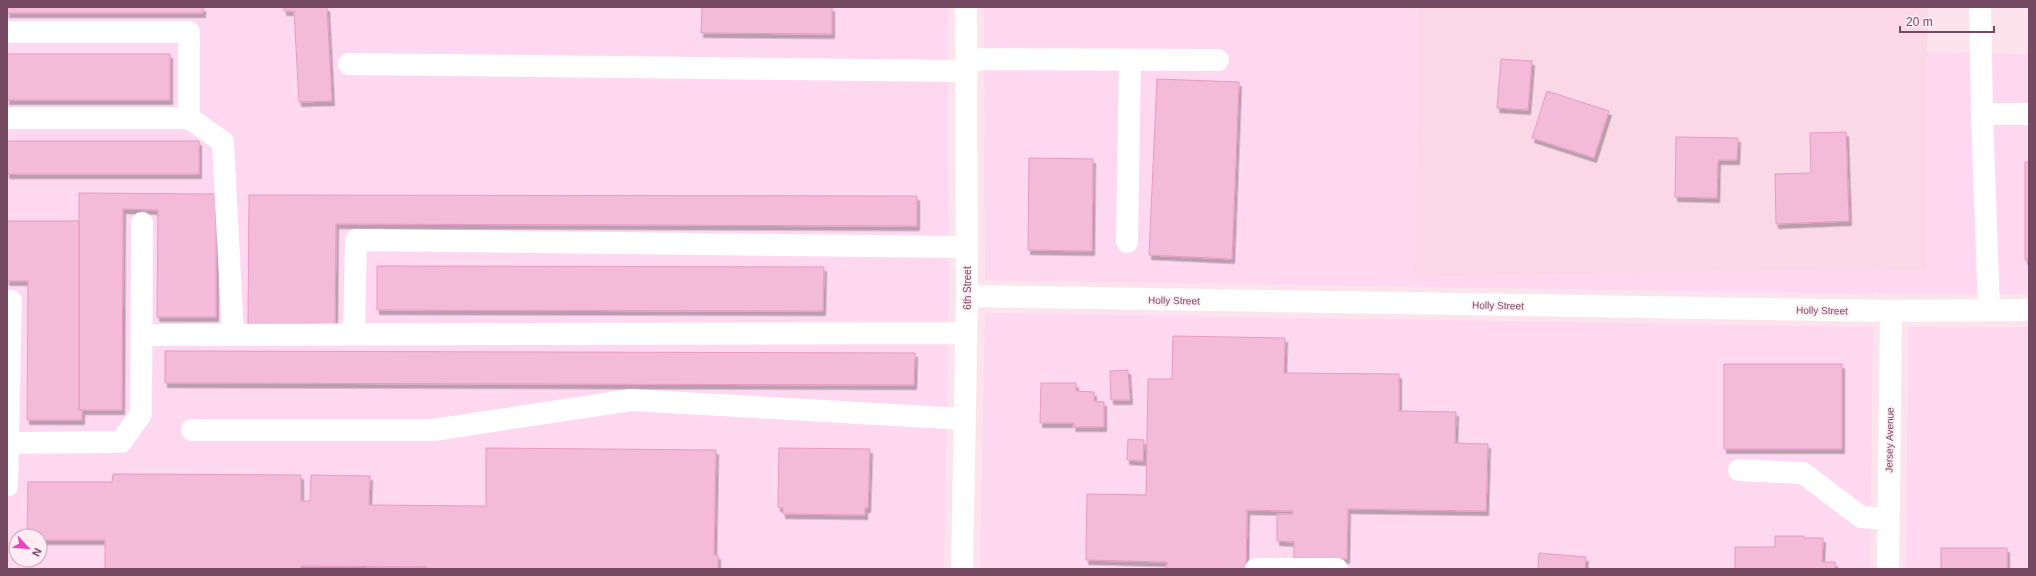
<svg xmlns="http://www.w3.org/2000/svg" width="2036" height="576" viewBox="0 0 2036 576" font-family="Arial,sans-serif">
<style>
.residential{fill:#fad8e5}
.commercial{fill:#fed7f0;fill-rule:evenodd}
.building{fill:#f3bbd9;stroke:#e69ac5;filter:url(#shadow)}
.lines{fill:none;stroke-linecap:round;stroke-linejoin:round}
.minor{stroke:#fff;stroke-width:22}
.labels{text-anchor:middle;stroke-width:3;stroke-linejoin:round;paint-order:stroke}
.street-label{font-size:10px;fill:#764963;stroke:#ffebf2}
</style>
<defs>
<filter id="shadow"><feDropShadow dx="2.5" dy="4.5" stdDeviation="0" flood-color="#0004"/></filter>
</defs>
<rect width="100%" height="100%" fill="#fde4ec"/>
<!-- residential -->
<path class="residential" d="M1418 7H1928L1927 52V271L1864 269 1415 277Z"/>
<!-- commercial -->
<path class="commercial" d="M7 7H948L949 295 944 569H7ZM16 536H40V560H16Z
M984 7H1418L1415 277 1864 269 1927 271V52L2029 54V294H1890L1874 292 1873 294 985 280Z
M985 313 1873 327 1870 569H980Z
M1908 327H2029V569H1906Z"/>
<!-- building -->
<path class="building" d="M7 7H203V13H7Z
M284 7H327L332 101 299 102 294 11H284Z
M702 7H832V34L701 33Z
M7 54H170V100H7Z
M1501 59 1532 61 1528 110 1497 108Z
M1157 79 1239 82 1232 259 1149 255Z
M1547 91 1609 111 1594 158 1532 138Z
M1846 132 1849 221 1776 224 1775 174 1811 173 1810 133Z
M1676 137 1738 138 1737 160H1718L1717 198 1675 197Z
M7 141H199V174H7Z
M1029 158 1093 159 1092 251 1028 250Z
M2025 162H2029V260H2025Z
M79 193 216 194V317H157L158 210 123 209 122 410H79Z
M249 195 917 196V226L336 224 335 324H248Z
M7 221H79V410H82V420H27L28 281H7Z
M377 266 824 267 823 311 377 310Z
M1173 336 1285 338 1284 373 1399 374V411L1456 412 1455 443 1488 444 1486 511 1348 509 1347 559 1294 558V542L1277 541V514H1293V511L1247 510 1246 569H1166L1167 562 1086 560 1087 494 1146 495 1148 379H1172Z
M165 351 915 353 914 385 165 383Z
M1724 364H1842V449H1724Z
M1128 370 1130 400H1111L1110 371Z
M1041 383H1076V391L1094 392V401L1104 402V427H1073L1074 423H1040Z
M1128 439 1144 440 1143 461 1127 460Z
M486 448 716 450 714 555H718V569H427V567L301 566V569H105V540H40V536H27L28 482H112L113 474 301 475V501H310L311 475 370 476 369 505 486 506Z
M779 448 870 449 868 508H865V515L783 514V508L778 507Z
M1775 536H1804V538H1823L1822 562H1835V569H1735V547H1775Z
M1941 548H2007V569H1941Z
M1539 553 1586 557 1585 569H1538Z"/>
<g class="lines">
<!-- minor -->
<path class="minor" d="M1980 7 1982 114
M7 32H189V118
M966 59 1218 60
M349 64 967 71
M7 118H189L223 142 233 335
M1127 242 1130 60
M967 296 1891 311 2029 310
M7 301H11L7 486
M1989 310 1982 114H2029
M354 334 356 240 967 247
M142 335 966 333
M192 430H433L631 400 965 419
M8 443 121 442 141 414 142 223
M1739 470 1803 473 1861 517 1888 519
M962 569 967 296 966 7
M1256 569H1337
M1888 569 1891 311"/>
</g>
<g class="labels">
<!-- street labels -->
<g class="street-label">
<text transform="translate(967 288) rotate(-90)" y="4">6th Street</text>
<text transform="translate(1174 300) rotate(1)" y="4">Holly Street</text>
<text transform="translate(1498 305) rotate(1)" y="4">Holly Street</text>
<text transform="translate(1822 310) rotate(1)" y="4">Holly Street</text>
<text transform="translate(1889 440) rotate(-89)" y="4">Jersey Avenue</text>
</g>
</g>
<!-- border -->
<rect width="2036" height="576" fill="none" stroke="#764963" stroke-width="16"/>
<!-- north arrow -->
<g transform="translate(28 548) rotate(116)"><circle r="19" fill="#ffebf2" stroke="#c8aab9"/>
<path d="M0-3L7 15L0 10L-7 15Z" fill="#ea45bc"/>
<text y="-6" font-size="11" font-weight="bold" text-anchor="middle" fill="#764963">N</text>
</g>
<!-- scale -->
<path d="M1900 26v6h94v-6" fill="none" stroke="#764963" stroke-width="2"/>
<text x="1906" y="26" font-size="12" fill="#764963" stroke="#ffebf2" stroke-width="3" paint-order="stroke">20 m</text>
</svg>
